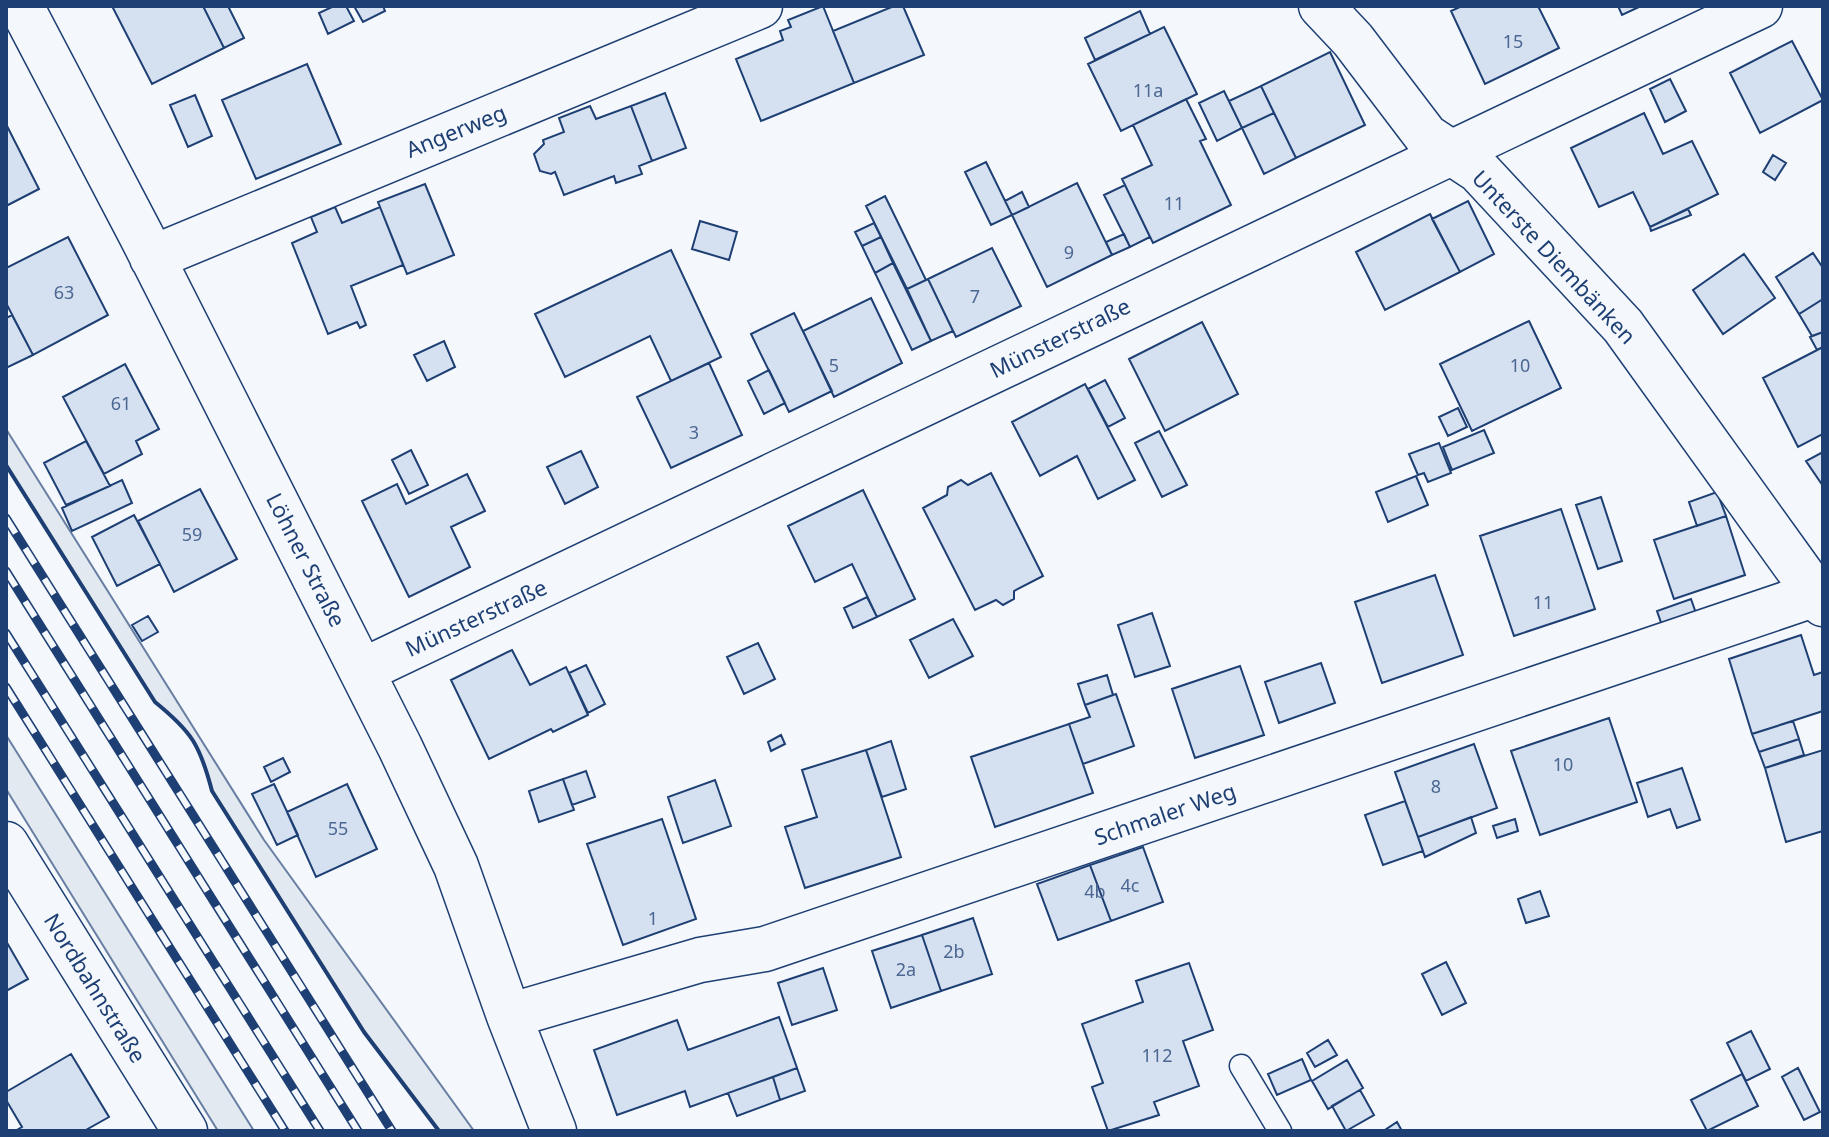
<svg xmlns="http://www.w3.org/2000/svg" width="1829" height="1137" viewBox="0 0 1829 1137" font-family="'Noto Sans',sans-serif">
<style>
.green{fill:#e3e9f0;stroke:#687fa3;stroke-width:2}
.building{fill:#d5e0f0;stroke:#1d3f73;stroke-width:2}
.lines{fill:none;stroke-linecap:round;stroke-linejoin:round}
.lane-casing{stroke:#1d3f73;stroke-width:25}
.street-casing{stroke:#1d3f73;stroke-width:47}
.lane{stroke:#f4f7fb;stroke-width:22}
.street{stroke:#f4f7fb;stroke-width:44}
.rail-casing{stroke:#1d3f73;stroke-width:9}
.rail{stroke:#f4f7fb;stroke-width:6;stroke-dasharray:18;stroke-linecap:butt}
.wall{stroke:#1d3f73;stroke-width:4}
.labels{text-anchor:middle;stroke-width:6;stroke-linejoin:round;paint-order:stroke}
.number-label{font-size:18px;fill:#4b6792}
.street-label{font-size:22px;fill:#1d3f73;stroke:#f4f7fb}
</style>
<rect width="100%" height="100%" fill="#f4f7fb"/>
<!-- green -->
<path class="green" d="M6 429 264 840 474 1131H439L364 1032 212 791C200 745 192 732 155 702L6 465Z
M6 735 254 1131H218L6 789Z"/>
<!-- building -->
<path class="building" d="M112 6H203L224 48 152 84Z
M203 6H228L244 38 224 48Z
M334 6H346L354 21 328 34 319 13Z
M354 6H383L385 11 363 22Z
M823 6 854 83 761 121 736 59 783 40 780 31 791 27 788 20Z
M894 6H903L924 55 854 83 833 31Z
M1462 6H1538L1559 48 1485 84 1451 11Z
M1618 6H1641L1622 15Z
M1140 11 1150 34 1095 60 1085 38Z
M1164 27 1197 94 1121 131 1088 64Z
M1792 41 1823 100 1760 133 1730 73Z
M1330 52 1365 125 1296 158 1261 86Z
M307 64 341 144 256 179 222 100Z
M1670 79 1686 111 1665 122 1650 89Z
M1261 86 1274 113 1242 128 1229 101Z
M1224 91 1242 128 1217 141 1199 103Z
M665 93 686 148 652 161 631 106Z
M195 95 212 136 188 147 170 105Z
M1186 99 1206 139 1200 141 1231 205 1153 243 1122 179 1152 165 1133 125Z
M590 106 596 119 631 106 652 161 639 166 642 174 616 183 614 176 564 195 555 172 551 174 540 171 534 154 544 144 543 140 564 132 559 118Z
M1274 113 1296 158 1264 174 1242 128Z
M1644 113 1663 154 1692 141 1718 194 1650 227 1633 192 1599 207 1571 148Z
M6 124 39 189 6 206Z
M1773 155 1786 163 1775 180 1763 172Z
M986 162 1012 215 991 225 965 172Z
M1077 183 1112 255 1047 287 1012 215Z
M425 184 454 255 407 274 378 202Z
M1125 185 1150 237 1130 247 1104 195Z
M1022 192 1029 207 1012 215 1005 201Z
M885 196 926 280 907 289 866 206Z
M1468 201 1494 254 1460 272 1432 219Z
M335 207 342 223 380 207 403 265 351 286 366 325 360 328 357 322 328 334 292 243 317 232 311 217Z
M1688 209 1691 215 1651 231 1650 227Z
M1430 214 1460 272 1385 310 1356 252Z
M700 221 737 232 729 260 692 249Z
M874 223 881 237 862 246 855 232Z
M1124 234 1130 247 1112 255 1106 242Z
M68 237 108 315 33 355 6 303V268Z
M881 237 893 263 875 273 862 246Z
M992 248 1021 306 956 337 928 279Z
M671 250 721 357 671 381 650 336 565 377 535 314Z
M1813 253 1823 268V299L1799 314 1776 277Z
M1744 254 1775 298 1723 334 1693 290Z
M893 263 931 341 912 350 875 273Z
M928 279 953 331 931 341 907 289Z
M871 298 902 363 834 397 803 331Z
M1823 299V332L1812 336 1799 314Z
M794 313 832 391 789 412 751 334Z
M12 315 33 355 6 368V318Z
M1529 321 1561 388 1472 431 1440 364Z
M1202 322 1238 394 1165 431 1129 359Z
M1823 332V347L1817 350 1810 337Z
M444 341 455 367 427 381 414 355Z
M1823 347V434L1798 447 1763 378Z
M709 363 742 435 671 468 637 397Z
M125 364 159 429 136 441 142 454 104 474 63 397Z
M769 370 785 403 764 414 748 381Z
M1105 380 1125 418 1108 427 1088 389Z
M1085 384 1135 480 1098 499 1077 456 1040 476 1012 422Z
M1458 408 1467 427 1448 436 1439 417Z
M1484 430 1494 453 1452 470 1443 447Z
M1159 431 1187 485 1162 497 1135 443Z
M86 441 110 486 66 505 44 463Z
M1439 443 1451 473 1428 482 1424 473 1418 475 1409 454Z
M411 450 428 485 409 494 392 460Z
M581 451 598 487 565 504 547 467Z
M1823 452V486L1806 461Z
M991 473 1043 576 1014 591V599L1003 605 996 600 975 610 923 508 947 495 948 487 961 480 968 485Z
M467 474 485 511 451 527 470 567 409 597 362 501 397 484 406 504Z
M1416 476 1428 505 1388 522 1376 492Z
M122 480 132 503 72 531 62 508Z
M200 489 237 559 174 592 138 521Z
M863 490 915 599 877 617 852 564 815 582 788 526Z
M1717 492 1726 516 1697 526 1689 502Z
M1601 497 1622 561 1598 569 1576 505Z
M1561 509 1595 609 1514 636 1480 536Z
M134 515 160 564 117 586 92 537Z
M1726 516 1745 575 1674 599 1654 540Z
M1435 575 1463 655 1382 683 1355 602Z
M867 597 877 617 853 628 844 608Z
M1691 599 1698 619 1664 631 1657 611Z
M1152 613 1170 666 1135 677 1118 625Z
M148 616 158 632 142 641 132 625Z
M953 619 973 656 929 678 910 640Z
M1801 635 1814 675 1823 672V711L1752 734 1729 659Z
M758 643 775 679 744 694 727 657Z
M512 650 530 685 566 667 588 715 553 732 551 729 489 759 451 680Z
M1321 663 1335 703 1279 723 1265 682Z
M586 665 605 704 588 713 569 673Z
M1240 666 1264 735 1195 758 1172 689Z
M1107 675 1113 695 1085 705 1078 684Z
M1116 694 1134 746 1083 764 1069 724 1090 717 1085 705Z
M1609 718 1637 802 1540 835 1511 751Z
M1793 721 1799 739 1759 752 1752 734Z
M1069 724 1093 793 995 827 971 757Z
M781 735 785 744 771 751 768 742Z
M1799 739 1804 755 1765 768 1759 752Z
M891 741 906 789 882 797 866 750Z
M1474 744 1497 808 1418 837 1395 772Z
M866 750 901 857 805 888 785 827 817 817 802 770Z
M1823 750V831L1786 842 1765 768Z
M283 758 290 772 271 782 264 767Z
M1682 768 1700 820 1677 828 1670 809 1648 817 1637 783Z
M586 771 595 797 572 805 563 779Z
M563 779 574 810 539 822 529 791Z
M715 780 731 826 683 843 668 797Z
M274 784 298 835 277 845 252 794Z
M347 784 377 849 316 877 287 812Z
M1405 801 1423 851 1383 865 1365 815Z
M1471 817 1476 833 1425 857 1418 837Z
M662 819 696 919 623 945 587 844Z
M1515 819 1518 831 1497 838 1493 826Z
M1143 847 1163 902 1111 921 1090 865Z
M1090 865 1111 921 1058 940 1037 884Z
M1540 891 1549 916 1526 923 1518 899Z
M973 918 992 974 941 991 922 935Z
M922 935 941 991 891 1008 872 951Z
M6 941 28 979 6 991Z
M1446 962 1466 1003 1442 1015 1422 974Z
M1189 963 1213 1030 1183 1041 1199 1086 1154 1102 1159 1115 1108 1131 1092 1087 1103 1083 1082 1024 1143 1002 1136 981Z
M823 968 837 1010 792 1025 778 983Z
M779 1017 797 1068 690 1107 685 1091 617 1115 594 1050 677 1020 688 1050Z
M1751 1031 1770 1069 1746 1081 1727 1043Z
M1328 1040 1337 1055 1315 1067 1307 1053Z
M71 1054 109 1117 84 1131H15L22 1127 6 1100V1092Z
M1302 1059 1311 1080 1277 1095 1268 1074Z
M1347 1060 1363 1088 1328 1109 1312 1081Z
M797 1068 805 1091 780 1100 773 1077Z
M1798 1068 1820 1112 1804 1120 1782 1077Z
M1742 1074 1758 1106 1707 1131 1691 1100Z
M773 1077 780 1100 737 1116 728 1093Z
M1360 1090 1374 1115 1346 1131 1332 1106Z
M1397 1122 1402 1131H1386L1385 1130Z"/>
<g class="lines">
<!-- lane casing -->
<g class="lane-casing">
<path id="lane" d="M1241 1066 1280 1131"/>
</g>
<!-- street casing -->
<g class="street-casing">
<path id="street" d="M21 6 141 235 400 747 456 866 509 1016 554 1131
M1321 6 1353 40 1426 136 1479 171 1623 326 1823 604
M152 258 760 6
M362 671 1760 6
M6 844 185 1131
M509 1016 700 960 765 949 1816 594"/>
</g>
<!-- lane -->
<use href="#lane" class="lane"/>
<!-- street -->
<use href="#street" class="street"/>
<!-- rail casing -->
<g class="rail-casing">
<path id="rail" d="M6 518 392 1131
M6 571 358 1131
M6 633 320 1131
M6 687 285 1131"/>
</g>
<!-- rail -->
<use href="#rail" class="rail"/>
<!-- wall -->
<path class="wall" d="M6 465 155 702C192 732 200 745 212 791L364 1032 439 1131"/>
</g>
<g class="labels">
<!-- number labels -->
<g class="number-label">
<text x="1513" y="48">15</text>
<text x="1148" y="97">11a</text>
<text x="1174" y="210">11</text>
<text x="1069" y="259">9</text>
<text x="64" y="299">63</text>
<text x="975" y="303">7</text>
<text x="834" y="372">5</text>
<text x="1520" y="372">10</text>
<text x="121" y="410">61</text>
<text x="694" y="439">3</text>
<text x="192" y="541">59</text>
<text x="1543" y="609">11</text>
<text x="1563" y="771">10</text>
<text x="1436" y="793">8</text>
<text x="338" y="835">55</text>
<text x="1130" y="892">4c</text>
<text x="1095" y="898">4b</text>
<text x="653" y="925">1</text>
<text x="954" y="958">2b</text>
<text x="906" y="976">2a</text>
<text x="1157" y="1062">112</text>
</g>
<!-- street labels -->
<g class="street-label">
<text transform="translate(456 131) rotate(-22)" y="8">Angerweg</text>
<text transform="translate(1554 257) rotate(47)" y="8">Unterste Diembänken</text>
<text transform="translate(1060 338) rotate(-26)" y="8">Münsterstraße</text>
<text transform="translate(306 560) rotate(63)" y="8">Löhner Straße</text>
<text transform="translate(476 618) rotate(-25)" y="8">Münsterstraße</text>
<text transform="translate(1165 814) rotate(-19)" y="8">Schmaler Weg</text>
<text transform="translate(95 988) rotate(58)" y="8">Nordbahnstraße</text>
</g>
</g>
<!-- border -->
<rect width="1829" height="1137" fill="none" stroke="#1d3f73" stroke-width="16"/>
</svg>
